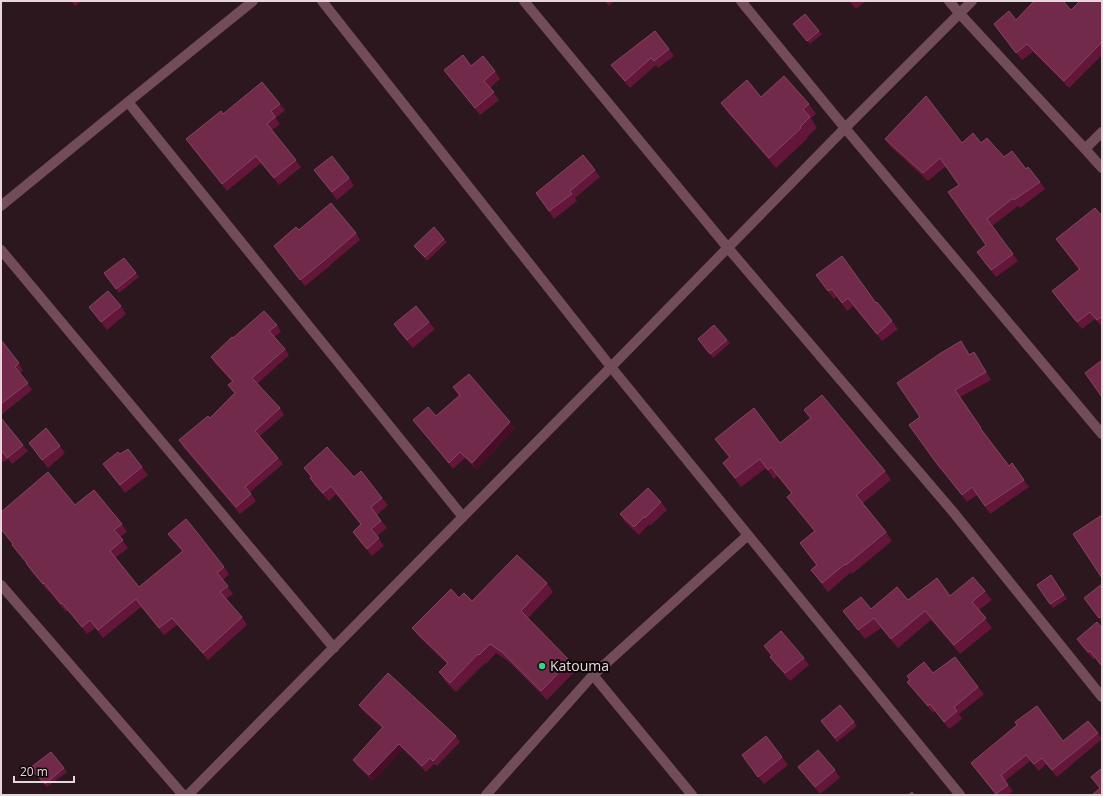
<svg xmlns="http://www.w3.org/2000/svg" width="1103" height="796" viewBox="0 0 1103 796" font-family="'Open Sans',sans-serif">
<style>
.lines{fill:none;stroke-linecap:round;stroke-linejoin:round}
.minor{stroke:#724d59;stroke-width:10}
.wall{fill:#64163a}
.shaded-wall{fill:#480d28}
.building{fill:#722a4b;stroke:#844562}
.poi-dot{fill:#2cd884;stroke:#0f0608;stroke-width:1.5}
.labels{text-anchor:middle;stroke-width:4;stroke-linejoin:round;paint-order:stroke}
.poi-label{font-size:14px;fill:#e7d7db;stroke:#0f0608;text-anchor:start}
</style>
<rect width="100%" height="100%" fill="#2d171e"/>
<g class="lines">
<!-- minor -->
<path class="minor" d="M322 1 611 367 960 795
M524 1 728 248 954 513 1102 697
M741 1 845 128 1102 434
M949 1 960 14 1085 149 1102 168
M128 102 463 517
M1085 149 1102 132
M1 206 128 102 253 1
M1 250 334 648
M1 585 183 795
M593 675 692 795
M188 795 611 367 845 128 972 1
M486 795 593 675 748 535"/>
</g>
<!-- wall -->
<path class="wall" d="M71 1H81L75 6Z
M605 1H614L609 6Z
M849 1H866L856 9Z
M1102 1V55L1069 88 1033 52 1022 60 994 24 1071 10Z
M793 24 819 31 822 34 810 44Z
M669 49 674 56 658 68 656 65 630 88 616 72 611 65Z
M471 66 495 71 500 79 490 88 499 100 480 115 450 78 444 70Z
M761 97 809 104 816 114 811 118 817 128 807 137 808 138 776 168 728 113 721 103Z
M280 104 285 110 276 118 280 124 272 130 301 167 279 185 261 163 227 191 191 146 186 139 223 114Z
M885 139 962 143H981L1004 157 1026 169 1040 182 1045 189 1020 208 1018 206 992 226 1018 261 996 277 977 252 986 245 959 185 946 166 928 181 890 146Z
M314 170 349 178 354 186 337 200Z
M595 170 600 177 575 198 577 201 554 219 536 193Z
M1102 216V327L1095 319 1082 329 1057 298 1052 291 1079 270 1056 239Z
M299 230 356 233 360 240 330 265H331L305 286 274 246Z
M444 239 447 242 427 261 417 250 414 246Z
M124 258 139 277 119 293 104 273Z
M816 275 876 303 892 321 898 329 882 341 853 306 847 311 837 296 834 299Z
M121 306 126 314 107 330 89 307Z
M429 322 435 329 413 348 399 332 394 324Z
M277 325 281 332 274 337 285 349 289 355 257 384 280 408 284 415 260 436 278 458 283 464 250 492 256 501 240 514 183 447 179 440 210 418 234 393 228 385 232 382 215 363 211 357 233 338Z
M698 339 727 340 730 343 713 358Z
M1 340 23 370 20 373 32 390 1 415Z
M967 349 970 355 974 352 979 360 991 380 960 397 986 435 1009 466 1012 463 1029 487 990 514 977 495 967 502 941 468 940 469 909 425 920 417Z
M453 387 515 428 477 470 465 458 453 469 418 426 413 420 436 416 459 396Z
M804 410 885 471 891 480 863 503 886 532 892 541 852 574 851 572 828 592 817 578 811 570 816 565 800 543 814 531 793 505 787 497 791 493 777 476 774 479 766 468 741 487 723 463 729 458 715 439 780 443 810 419Z
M1 418 23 445 28 451 12 464 8 459 4 462 1 459Z
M29 443 60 446 65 453 48 468Z
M103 464 142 467 148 475 125 493Z
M304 468 354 477 382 498 388 505 377 515 387 528 377 536 384 546 372 556 358 539 353 532 361 525 336 494 329 501 315 486 310 478H311Z
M661 502 667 510 650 526 649 524 639 535 625 522 620 514Z
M75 505 122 524 127 532 120 537 128 548 115 558 139 587 182 551 174 541 168 534 224 567 229 574 223 580 233 594 226 599 242 617 247 625 208 660 177 625 164 635 141 607 103 638 95 628 87 634 68 610 66 612 49 591H48L31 571 26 563 12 545 13 544 1 530V512Z
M1051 575 1067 599 1053 608 1037 585Z
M547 583 553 592 528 618 570 661 576 670 547 700 508 661 496 653 486 664 485 663 456 692 445 681 439 672 447 664 419 637 412 628 459 598 472 601Z
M1102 584V622L1084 598Z
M985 591 992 600 979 610 992 628 960 654 931 620 898 648 881 628 865 639 843 611 871 609 908 600 950 596Z
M1102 628V667L1095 658 1093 659 1082 646 1077 639Z
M764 646 804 658 809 665 790 681 775 664 770 657 771 656Z
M933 673 978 687 984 694 959 714 962 719 949 729 935 711 933 713 913 689 907 682Z
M359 705 456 736 460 742 437 766 434 764 426 772 403 749 373 781 357 766 353 760 382 728 362 710Z
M821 721 854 722 857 726 837 742Z
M1098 733 1102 739 1057 777 1046 764 1039 771 1030 761 1005 781 1013 791 1008 795H996L971 763Z
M742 755 782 757 788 765 764 784Z
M798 767 835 770 840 778 820 794 804 774Z
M30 768H64L67 772 47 787 33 772Z
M1102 768V795L1100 788 1091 777Z"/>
<!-- shaded-wall -->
<path class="shaded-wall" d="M510 422 515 428 477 470 472 463Z
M399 744 403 749 373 781 369 775Z"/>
<!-- building -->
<path class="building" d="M1034 1H1063L1071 10 1080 1H1102V42L1064 81 1027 44 1016 53 994 24 1009 11 1016 20Z
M805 14 819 31 807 41 793 24Z
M655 31 669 49 654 61 651 58 625 81 611 65Z
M463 55 471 66 483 56 495 71 484 81 494 92 475 108 444 70Z
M784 76 809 104 803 109 810 117 800 127 801 128 769 158 721 103 747 80 761 97Z
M262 82 280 104 271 111 275 117 267 124 296 160 274 178 256 156 222 184 186 139 221 111 223 114Z
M926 96 962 143 973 133 981 143 987 138 1004 157 1012 151 1026 169 1028 167 1040 182 1014 200 1013 198 987 219 1013 254 991 270 977 252 986 245 948 192 959 185 940 158 923 173 885 139Z
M583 155 595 170 570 191 572 194 549 211 536 193Z
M332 156 349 178 332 192 314 170Z
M331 203 356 233 326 259 300 280 274 246 296 227 299 230Z
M1095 208 1102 216V316L1097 320 1090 312 1077 322 1052 291 1080 269 1056 239Z
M434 227 444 239 425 257 414 246Z
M842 256 876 303 877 302 892 321 877 334 848 298 842 303 832 289 828 291 816 275Z
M124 258 136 273 116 289 104 273Z
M108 291 121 306 101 322 89 307Z
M416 306 429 322 407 340 394 324Z
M264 311 277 325 269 331 285 349 252 378 280 408 255 431 278 458 245 487 251 494 236 507 179 440 208 416 210 418 235 393 228 385 233 381 211 357 232 337 233 338Z
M714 325 727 340 710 354 698 339Z
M1 340 19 363 15 367 28 383 1 404Z
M961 341 969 355 974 352 986 372 955 390 981 428H980L1009 466 1012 463 1024 480 985 506 972 487 962 495 935 461 909 425 920 417 897 383 941 353Z
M1102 360V397L1085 373Z
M469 374 510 422 472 463 460 452 449 463 413 420 428 407 436 416 460 395 453 387Z
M822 395 885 471 856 495 886 532 846 565 845 564 822 583 811 570 817 565 800 543 815 531 787 497 792 493 771 467 768 470 760 459 735 478 723 463 730 457 715 439 754 408 780 443 811 418 804 410Z
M1 418 23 445 7 458 3 452 1 454Z
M46 428 60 446 42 460 29 443Z
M327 447 354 477 361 471 382 498 371 507 381 521 371 529 379 538 367 549 353 532 361 524 331 486 323 493 310 478 312 477 304 468Z
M128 449 142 467 120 485 103 464 118 452 120 454Z
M48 472 75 505 94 490 122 524 114 530 123 540 110 551 139 587 183 551 168 534 186 519 199 535 224 567 217 573 228 586 220 592 242 617 203 653 172 618 159 628 136 599 98 630 90 620 82 627 62 603 61 604 44 583 43 584 26 563H27L12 545 13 544 1 529V512Z
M648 488 661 502 645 518 644 517 634 527 620 514Z
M1102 515V578L1073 534Z
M517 555 547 583 521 611 570 661 541 691 502 652 490 644 479 655 478 654 450 683 439 672 448 663 412 628 451 589 459 598 464 593 472 601Z
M1051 575 1064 595 1050 604 1037 585Z
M973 577 985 591 972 602 986 618 954 645 925 611 891 639 874 618 858 630 843 611 861 597 871 609 897 587 908 600 937 578 950 596Z
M1102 584V615L1099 618 1084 598Z
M1097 622 1102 628V666L1090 651 1088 652 1077 639Z
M781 631 804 658 785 673 770 657 772 655 764 646Z
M955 657 978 687 954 707 957 711 944 722 930 704 928 706 907 682 910 680 907 676 924 662 933 673Z
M388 673 456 736 433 761 430 758 422 766 399 744 369 775 353 760 383 727 359 705Z
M840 705 854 722 835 738 821 721Z
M1037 706 1063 741 1088 721 1098 733 1052 770 1042 758 1034 764 1026 755 1001 775 1008 785 996 794 971 763 1017 725 1015 722Z
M766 736 782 757 758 777 742 755Z
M818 750 835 770 815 787 798 767Z
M51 752 64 768 45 784 30 768Z
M1102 768V795H1092L1100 788 1091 777Z
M912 792 914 795H908Z"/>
<!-- markers -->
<circle class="poi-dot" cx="542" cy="666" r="4"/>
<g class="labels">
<!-- poi labels -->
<g class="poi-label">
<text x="550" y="671">Katouma</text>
</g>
</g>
<!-- border -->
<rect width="1103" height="796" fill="none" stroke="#e7d7db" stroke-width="4"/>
<!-- scale -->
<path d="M14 776v6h60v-6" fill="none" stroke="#e7d7db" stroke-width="2"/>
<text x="20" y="776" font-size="12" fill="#e7d7db" stroke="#0f0608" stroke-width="3" paint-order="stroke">20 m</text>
</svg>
